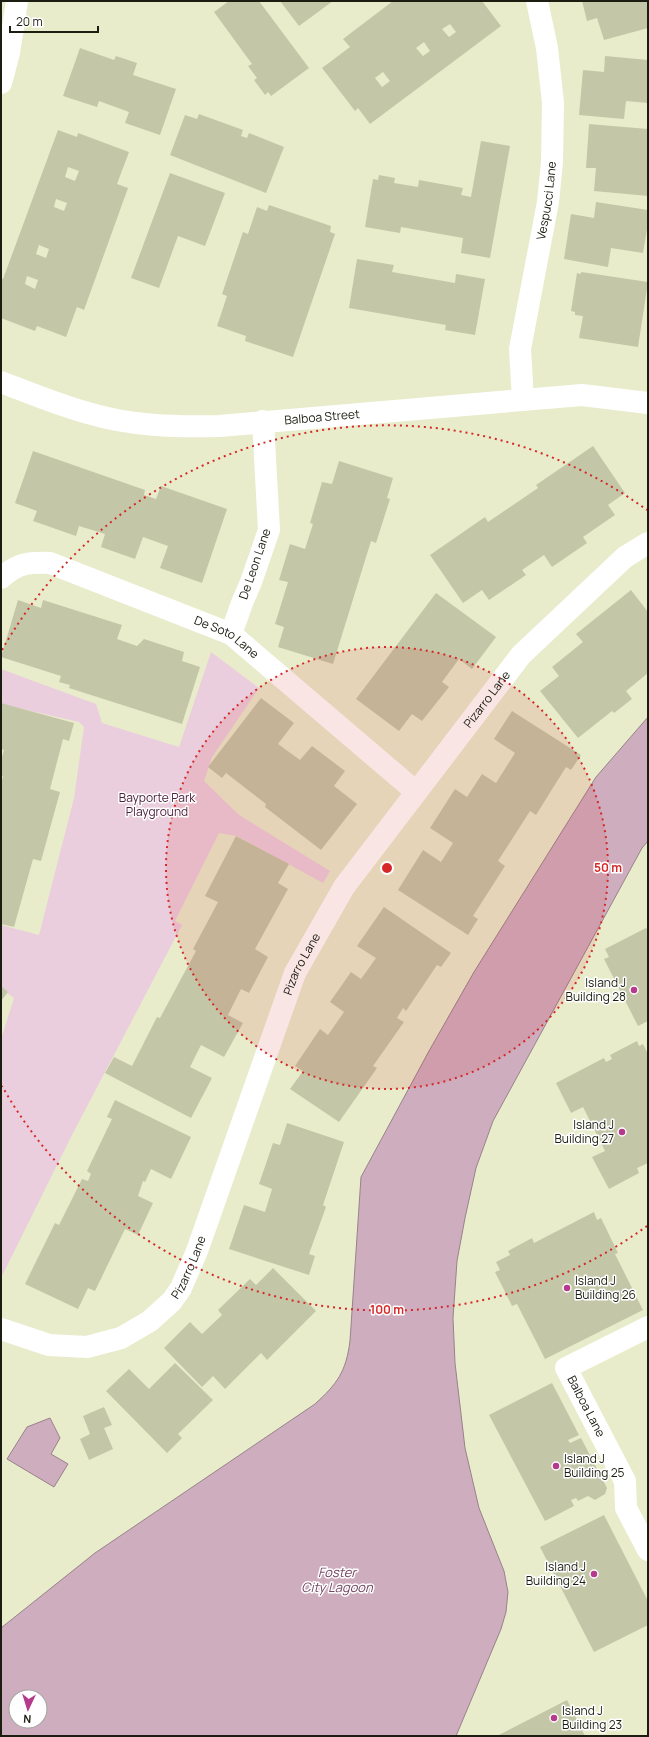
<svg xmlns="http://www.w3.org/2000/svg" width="649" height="1737" viewBox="0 0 649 1737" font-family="Manrope,sans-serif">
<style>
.green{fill:#ebcedd}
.water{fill:#ceadbf;stroke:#98828b;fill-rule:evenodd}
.building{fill:#c3c7a7;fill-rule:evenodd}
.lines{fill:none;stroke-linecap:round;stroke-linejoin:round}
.street{stroke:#fff;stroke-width:22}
.ring{fill:none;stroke:#d62828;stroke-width:2;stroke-dasharray:2 4}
.poi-dot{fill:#b53a8b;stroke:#fff;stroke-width:1.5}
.labels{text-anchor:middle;stroke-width:3;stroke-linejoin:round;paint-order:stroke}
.street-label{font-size:12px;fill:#1b1d11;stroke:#fff}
.park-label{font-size:12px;fill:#4c213c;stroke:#fff}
.poi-label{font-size:12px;fill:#1b1d11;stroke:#fff;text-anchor:end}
.water-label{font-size:13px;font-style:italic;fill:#754662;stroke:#fff}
.centre{fill:#d62828;stroke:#fff;stroke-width:2}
.ring-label{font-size:12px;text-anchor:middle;font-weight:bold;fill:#d62828;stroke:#fff;stroke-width:3;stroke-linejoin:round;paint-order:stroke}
</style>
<rect width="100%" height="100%" fill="#e8eccb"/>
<!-- green -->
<path class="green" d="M211 652 259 688 212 757 204 781 239 815 330 871 323 883 237 836 219 833 175 921 182 925 71 1137 1 1278V1039L14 998 1 988V925L39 935 74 798 84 727 79 722 1 704V669L96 704 102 723 179 747Z"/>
<!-- water -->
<path class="water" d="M648 717V841L642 848 493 1121 476 1168 465 1218 457 1261 453 1318 455 1363 465 1448 479 1508 504 1571 508 1592 506 1612 501 1629 456 1736H1V1628L95 1553 315 1404C337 1384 346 1372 350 1341L361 1177 429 1051 474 972 596 777ZM16 1697H40V1721H16Z
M50 1418 60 1438 51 1454 68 1464 54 1487 7 1459 27 1427Z"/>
<!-- building -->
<path class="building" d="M229 1H259L309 68 271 96 268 92 265 95 254 80 257 78 248 66 252 64 214 12Z
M280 1H333L299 26Z
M393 1H482L501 26 370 124 358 108 355 111 322 68 350 47 343 39ZM450 24 456 32 449 37 442 29ZM424 42 430 51 423 56 416 48ZM383 72 390 81 382 87 375 78Z
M582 1H648V28L604 40 597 18 587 21Z
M80 48 114 60 116 56 137 63 133 75 176 89 160 135 125 123 129 112 99 101 97 107 63 96Z
M605 56 648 60V103L626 101 624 119 579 115 583 70 604 72Z
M199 114 243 130 241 136 247 138 249 133 284 147 266 193 170 155 185 115 197 119Z
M589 124 648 129V196L594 191 596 168H586Z
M58 130 77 137 78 133 129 152 117 184 128 188 84 310 77 307 66 337 37 326 35 331 1 318V278L3 279ZM68 167 79 171 75 181 65 177ZM56 199 67 203 64 211 54 207ZM39 245 49 249 46 258 36 254ZM27 276 38 280 35 289 25 284Z
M481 141 510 146 490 258 461 253 463 238 401 227 400 233 365 227 373 179 378 180 379 175 395 178 394 183 418 187 419 180 463 188 461 195 471 197Z
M170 173 225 193 205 246 178 236 159 288 131 278Z
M596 202 648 210V223L643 253 611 248 608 267 564 259 571 214 594 218Z
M269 205 331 226 330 232 335 234 293 357 245 341 246 336 217 326 227 296 222 294 243 232 248 234 257 207 267 211Z
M357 259 394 265 392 272 455 283 456 274 485 279 475 335 445 330 446 325 349 308Z
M581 272 648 282 638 347 579 338 583 316 575 315V312L571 311 577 273 581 274Z
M593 446 625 493 608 505 615 515 583 537 587 543 552 567 544 555 522 570 526 575 489 600 482 590 463 603 430 555 485 517 488 522 538 488 536 485Z
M33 451 145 490 144 495 156 499 161 486 227 509 202 583 160 568 168 546 143 537 135 559 101 547 105 534 79 526 76 536 33 521 37 511 15 503Z
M339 461 393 478 387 498 390 499 376 543 371 541 333 664 278 647 284 627 275 624 288 582 279 580 290 544 305 549 313 524 310 523 322 482 332 484Z
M631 590 648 612V673L626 691 632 699 614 713 612 711 578 738 540 691 559 676 552 667 583 642 576 634Z
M436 593 496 637 472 669 459 659 442 682 449 687 422 721 412 714 399 731 356 699Z
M18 600 41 608 43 600 122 625 117 639 137 646 144 639 184 652 182 661 200 667 182 724 69 688 70 685 59 682 61 676 1 657Z
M261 698 294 723 278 744 300 760 312 746 345 771 334 786 357 804 321 850 265 807 266 804 226 773 222 778 208 767Z
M1 703 74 723 69 741 63 739 50 789 60 792 41 861 33 859 14 927 1 924V784L3 776H1V761L4 750 1 749Z
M512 711 581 755 571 770 566 767 536 815 530 811 498 861 505 866 473 916 478 919 468 935 398 890 423 850 441 862 453 843 430 828 455 789 467 797 482 774 496 783 515 753 494 739Z
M236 836 289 864 278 883 288 889 255 949 268 957 249 993 241 989 228 1015 243 1023 224 1057 201 1045 190 1067 212 1078 191 1118 105 1073 114 1057 132 1066 157 1017 160 1018 196 951 193 949 218 902 205 896Z
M384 907 451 953 441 967 437 965 406 1011 403 1008 397 1018 404 1022 373 1066 377 1068 339 1122 290 1089 303 1071 295 1066 320 1029 328 1035 344 1012 330 1002 351 972 361 979 376 958 357 946Z
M646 928 648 931V1021L638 1026 604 959 609 957 605 949Z
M1 986 8 992 1 1001Z
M637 1041 639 1046 643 1044 648 1054V1163L637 1168 639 1173 609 1189 592 1157 605 1151 583 1107 571 1113 556 1083 604 1058 606 1062 612 1059 610 1055Z
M115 1100 191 1137 171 1179 151 1169 145 1182 143 1181 138 1196 153 1203 138 1235 125 1229 95 1291 88 1288 78 1309 25 1284 55 1223 59 1225 82 1179 88 1181 91 1174 87 1171 112 1119 107 1117Z
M287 1123 344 1142 323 1205 326 1207 309 1254 315 1256 309 1275 229 1249 244 1205 265 1212 272 1189 259 1184 273 1143 280 1145Z
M594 1212 597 1220 601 1218 618 1253 615 1254 643 1310 545 1359 517 1304 512 1306 495 1272 500 1270 496 1262 510 1255 508 1251 532 1238 534 1243Z
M273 1268 316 1311 267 1360 261 1353 225 1389 213 1376 202 1387 164 1348 190 1322 202 1334 222 1315 218 1310 250 1279 256 1285Z
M175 1363 213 1400 178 1434 182 1438 167 1453 106 1391 129 1369 149 1389Z
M552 1383 579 1435 568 1440 570 1443 581 1438 607 1488 605 1494 595 1500 588 1496 578 1501 576 1498 571 1500 574 1506 545 1521 489 1415Z
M104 1407 112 1425 104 1428 113 1449 89 1460 80 1439 90 1434 83 1416Z
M604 1515 648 1601V1625L594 1652 540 1547Z
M567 1700 585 1736H497Z"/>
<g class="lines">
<!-- street -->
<g class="street">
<path d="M1 83 9 53 17 1"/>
<path id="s1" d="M1 382C30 393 58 405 88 413 131 426 174 427 219 426L582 395 648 403"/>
<path id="s2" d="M523 400 520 349 548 202 552 162 553 103 547 48 537 1"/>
<path id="s3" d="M1 578C18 563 28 562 50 563L231 634 415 791"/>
<path d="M231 634 242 603 251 582 269 530 263 421"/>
<path id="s4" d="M648 1327 566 1368 625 1481 626 1508 648 1550"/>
<path id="s5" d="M1 1329 49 1345 87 1347 121 1338 150 1321 172 1301 181 1288 197 1251 295 973 344 887 521 655 625 557 648 543"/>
</g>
</g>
<!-- distance rings -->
<circle cx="387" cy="868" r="221" fill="#d62828" fill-opacity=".12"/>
<g class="ring">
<circle cx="387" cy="868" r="221"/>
<path d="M647 1226A442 442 0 0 1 2 1086M2 650A442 442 0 0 1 647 510"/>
</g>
<!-- markers -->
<g class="poi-dot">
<circle cx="634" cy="990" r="4"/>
<circle cx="622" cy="1132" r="4"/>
<circle cx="567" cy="1288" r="4"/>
<circle cx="556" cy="1466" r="4"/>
<circle cx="594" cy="1574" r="4"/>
<circle cx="554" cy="1718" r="4"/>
</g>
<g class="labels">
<!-- street labels -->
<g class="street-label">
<text dy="4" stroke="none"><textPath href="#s2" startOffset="202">Vespucci Lane</textPath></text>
<text dy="4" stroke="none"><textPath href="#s1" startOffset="328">Balboa Street</textPath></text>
<text transform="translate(255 564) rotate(-71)" y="4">De Leon Lane</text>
<text dy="4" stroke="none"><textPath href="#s3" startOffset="245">De Soto Lane</textPath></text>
<text dy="4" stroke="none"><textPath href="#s5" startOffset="873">Pizarro Lane</textPath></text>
<text dy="4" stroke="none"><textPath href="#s5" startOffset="549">Pizarro Lane</textPath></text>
<text dy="4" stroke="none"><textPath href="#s5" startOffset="225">Pizarro Lane</textPath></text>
<text dy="4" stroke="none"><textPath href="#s4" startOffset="135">Balboa Lane</textPath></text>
</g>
<!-- park labels -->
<g class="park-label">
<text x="157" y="802">Bayporte Park<tspan x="157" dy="14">Playground</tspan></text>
</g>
<!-- poi labels -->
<g class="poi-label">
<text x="626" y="987">Island J<tspan x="626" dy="14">Building 28</tspan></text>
<text x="614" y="1129">Island J<tspan x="614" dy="14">Building 27</tspan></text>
<text x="575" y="1285" text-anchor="start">Island J<tspan x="575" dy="14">Building 26</tspan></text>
<text x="564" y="1463" text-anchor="start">Island J<tspan x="564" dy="14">Building 25</tspan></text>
<text x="586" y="1571">Island J<tspan x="586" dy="14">Building 24</tspan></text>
<text x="562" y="1715" text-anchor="start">Island J<tspan x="562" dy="14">Building 23</tspan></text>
</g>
<!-- water labels -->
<g class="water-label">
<text x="337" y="1577">Foster<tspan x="337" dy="15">City Lagoon</tspan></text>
</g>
</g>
<circle cx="387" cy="868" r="6" class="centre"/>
<g class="ring-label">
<text x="608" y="872">50 m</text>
<text x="387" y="1314">100 m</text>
</g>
<!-- border -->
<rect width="649" height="1737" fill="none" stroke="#1b1d11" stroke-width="4"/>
<!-- north arrow -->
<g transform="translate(28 1709) rotate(184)"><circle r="19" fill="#ffffff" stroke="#a4a5a0"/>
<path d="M0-3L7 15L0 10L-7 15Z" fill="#b53a8b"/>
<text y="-6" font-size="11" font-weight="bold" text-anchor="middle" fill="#1b1d11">N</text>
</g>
<!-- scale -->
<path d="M10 26v6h88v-6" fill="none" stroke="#1b1d11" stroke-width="2"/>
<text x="16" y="26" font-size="12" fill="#1b1d11" stroke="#ffffff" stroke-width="3" paint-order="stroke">20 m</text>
</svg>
